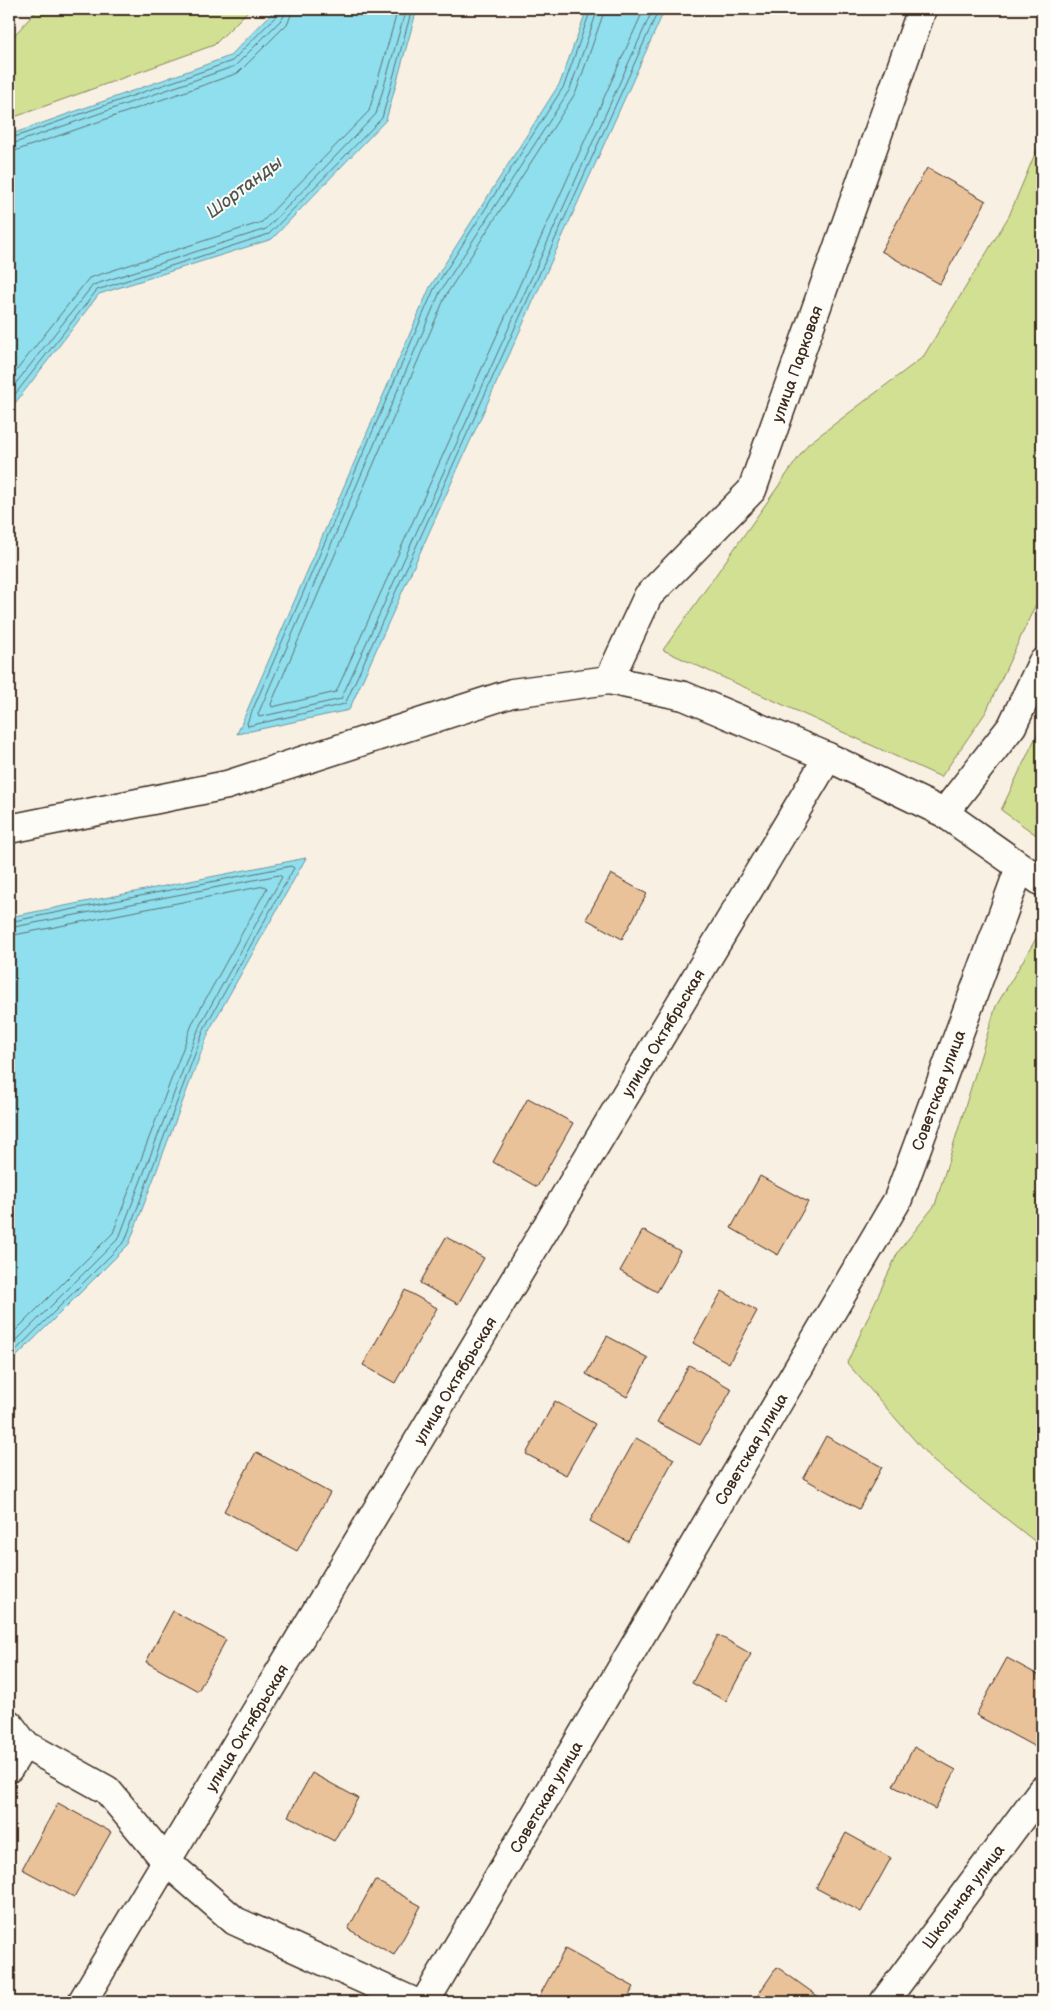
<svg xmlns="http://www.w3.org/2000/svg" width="1051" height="2011" viewBox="0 0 1051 2011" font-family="'Balsamiq Sans',sans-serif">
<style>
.green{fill:#d2e094;stroke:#868559}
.water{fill:#90dfee;stroke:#6e979b}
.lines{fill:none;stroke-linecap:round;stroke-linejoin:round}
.shore{stroke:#5d7271;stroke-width:1}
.building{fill:#eac29a;stroke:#3b2a1e}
.street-casing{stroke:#3b2a1e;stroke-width:31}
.secondary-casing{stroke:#3b2a1e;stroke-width:31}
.street{stroke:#fdfcf7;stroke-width:28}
.secondary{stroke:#fdfcf7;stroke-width:28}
.labels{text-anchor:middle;stroke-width:4;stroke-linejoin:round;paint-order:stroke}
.street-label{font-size:16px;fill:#3b2a1e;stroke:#fdfcf7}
.water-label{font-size:18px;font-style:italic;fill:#505752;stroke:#fdfcf7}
</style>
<rect width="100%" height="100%" fill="#f9f0e4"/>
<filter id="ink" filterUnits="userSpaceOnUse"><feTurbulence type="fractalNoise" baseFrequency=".02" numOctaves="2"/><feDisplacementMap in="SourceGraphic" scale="10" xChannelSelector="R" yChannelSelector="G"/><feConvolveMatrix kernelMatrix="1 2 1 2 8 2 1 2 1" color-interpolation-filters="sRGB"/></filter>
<g filter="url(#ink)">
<!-- green -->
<path class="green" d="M38 9H250L214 45 9 119V41Z
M1042 137V591L986 712 941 777 663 650 808 444 923 357 1009 216Z
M1042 724V839L1001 810Z
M1037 937 1042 941V1547L932 1460 847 1363 898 1252 935 1205 996 1006Z"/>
<!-- water -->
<path class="water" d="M276 9H417L386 120 272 239 99 294 9 411V135L230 56Z
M587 9H665L349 710 237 734 430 287 560 83Z
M306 858 210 1029 129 1244 9 1364V917Z"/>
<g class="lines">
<!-- shore -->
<path class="shore" d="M591 9 564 86 434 289 247 723 248 726 345 704 659 9
M598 9 570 89 440 292 258 714 259 717 341 699 653 9
M605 9 576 92 446 295 271 704 272 707 336 692 644 9
M9 139 232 61 278 14 279 9
M9 145 235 66 283 18 286 9
M9 153 238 73 288 23 293 9
M9 380 89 278 262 222 369 111 398 9
M9 392 93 285 266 229 376 114 406 9
M9 402 97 290 269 234 382 118 412 9
M9 922 291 866 294 868 205 1027 125 1241 9 1357
M9 928 279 875 282 877 200 1025 119 1238 9 1348
M9 936 264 886 267 888 193 1022 113 1233 9 1337"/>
</g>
<!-- building -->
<path class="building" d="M927 168 986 201 940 284 881 251Z
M611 874 647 894 622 939 586 919Z
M528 1098 573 1123 537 1187 493 1162Z
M760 1176 808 1202 778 1255 731 1228Z
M643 1230 680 1251 657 1292 620 1271Z
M446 1237 484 1258 458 1304 420 1283Z
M405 1290 437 1308 395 1383 363 1365Z
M722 1291 757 1311 729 1363 693 1343Z
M607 1336 648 1358 627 1397 586 1374Z
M689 1365 732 1389 700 1445 657 1422Z
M555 1401 595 1424 566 1475 526 1454Z
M826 1436 882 1467 859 1509 803 1478Z
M636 1438 674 1459 628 1542 590 1521Z
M256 1452 330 1493 297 1551 224 1511Z
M173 1611 226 1640 198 1691 146 1662Z
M718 1635 751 1654 726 1701 692 1683Z
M1007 1658 1042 1677V1742L1039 1749 976 1715Z
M914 1747 956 1770 935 1809 893 1786Z
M312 1773 358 1798 334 1841 288 1816Z
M58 1803 111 1832 74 1897 22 1869Z
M846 1833 891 1858 861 1912 816 1888Z
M375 1880 421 1906 394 1955 348 1929Z
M565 1949 634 1987 625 2002H536Z
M777 1967 823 2000 822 2002H753Z"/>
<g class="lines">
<!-- street casing -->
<g class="street-casing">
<g id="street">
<path id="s1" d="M609 680 648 596 752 490 922 9"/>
<path d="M9 1724 24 1744 107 1790 166 1861 235 1921 414 2002"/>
<path d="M9 1768 24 1744"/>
<path id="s2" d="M82 2002 828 757"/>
<path id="s3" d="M425 2002 898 1199 1020 867"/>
<path id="s4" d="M884 2002 1042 1790"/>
</g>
</g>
<!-- secondary casing -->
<g class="secondary-casing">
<path id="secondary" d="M944 813 1012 726 1042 663
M9 829 227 785 512 693 609 680 684 696 828 757 944 813 1042 882"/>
</g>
<!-- street -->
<use href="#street" class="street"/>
<!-- secondary -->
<use href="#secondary" class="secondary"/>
</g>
</g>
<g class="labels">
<!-- street labels -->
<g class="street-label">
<text dy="6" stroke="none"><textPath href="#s1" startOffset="375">улица Парковая</textPath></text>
<text dy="6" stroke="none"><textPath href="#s2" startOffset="1130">улица Октябрьская</textPath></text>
<text dy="6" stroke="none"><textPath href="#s3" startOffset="1048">Советская улица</textPath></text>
<text dy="6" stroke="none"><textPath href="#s2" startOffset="725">улица Октябрьская</textPath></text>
<text dy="6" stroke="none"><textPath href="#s3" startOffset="642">Советская улица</textPath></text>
<text dy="6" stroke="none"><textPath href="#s2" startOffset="320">улица Октябрьская</textPath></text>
<text dy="6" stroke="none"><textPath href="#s3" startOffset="238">Советская улица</textPath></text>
<text dy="6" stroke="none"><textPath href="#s4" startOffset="132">Школьная улица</textPath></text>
</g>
<!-- water labels -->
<g class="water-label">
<text transform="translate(244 187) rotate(-37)" y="6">Шортанды</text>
</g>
</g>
<!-- margin -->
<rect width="1051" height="2011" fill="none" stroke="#fdfcf7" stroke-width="30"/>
<rect x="15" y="15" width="1021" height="1981" fill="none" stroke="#3b2a1e" stroke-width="2" filter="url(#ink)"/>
</svg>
